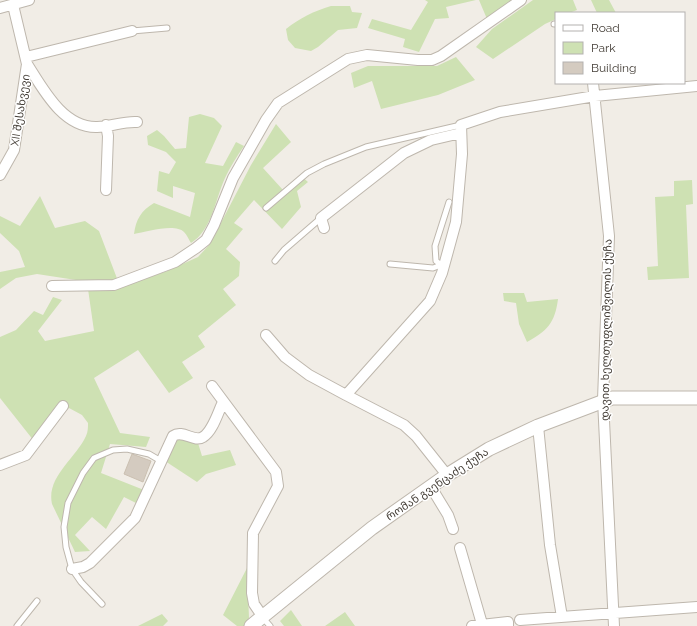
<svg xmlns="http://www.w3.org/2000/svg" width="697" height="626" viewBox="0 0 697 626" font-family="Raleway,'Noto Sans Georgian',sans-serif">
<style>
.green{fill:#cee1b3}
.building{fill:#d4cbc0;stroke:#cbc0b1}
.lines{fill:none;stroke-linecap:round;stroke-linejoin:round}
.service-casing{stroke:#beb7ad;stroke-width:7}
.minor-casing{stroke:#beb7ad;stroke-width:12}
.tertiary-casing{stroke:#beb7ad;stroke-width:15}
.service{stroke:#fff;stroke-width:5}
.minor{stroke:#fff;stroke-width:10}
.tertiary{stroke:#fff;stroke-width:13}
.labels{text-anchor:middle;stroke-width:3;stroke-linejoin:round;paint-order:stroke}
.street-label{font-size:11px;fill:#433d36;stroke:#fff}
</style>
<rect width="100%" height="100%" fill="#f1ede6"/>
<!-- green -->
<path class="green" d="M425 0H476L446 7 449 18 435 19 419 52 403 47 405 39 368 28 372 19 411 30 428 2Z
M479 0H513L487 19Z
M533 0H573L577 10 569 13H556V19L545 24 493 59 476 47 492 29Z
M591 0H609L616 13H597Z
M331 6H350L352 12 362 13 357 28 338 30 318 47 311 51 295 48 288 40 286 29C300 18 314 11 331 6Z
M456 57 475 80 438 95 381 109 372 81 354 88 351 73 368 66H437Z
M200 114 214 118 222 126 205 163 223 166 236 142 244 146C237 156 230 167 225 178 215 200 212 230 191 243 189 240 187 235 184 232 175 223 146 232 134 234 136 219 141 211 154 203L190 217 195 193 173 186V198L157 191 159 171 169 174 176 162 166 152 148 145 147 136 157 130 164 136 175 149 186 148 189 117Z
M276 124 291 142 263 168 283 190 300 175 308 182 297 191 301 207 282 229 254 200 234 223 243 229 226 249 240 262 239 276 223 289 236 305 198 336 205 347 182 362 193 378 169 393 138 350 94 378 120 433 150 437 146 447 110 444 101 473 144 490 136 503 124 497 106 529 92 517 75 535 90 551 75 552 52 504C46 477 76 458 86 436 88 432 88 427 88 423L82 415 69 408 34 441 0 398V337L16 330 34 311 43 315 53 297 62 300 38 331 45 341 94 331 88 289 122 287 167 271 198 257 210 244 251 165Z
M692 180 693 204 686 205 689 278 648 280 647 267 658 266 655 197 674 196V181Z
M40 196 55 228 85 221 99 231 118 281 89 282 37 274 16 278 0 289V272L25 267 19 251 0 233V216L20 226Z
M503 293H524L527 302 558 299C555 323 547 331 527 342L519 324 516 303 504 301Z
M183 437 198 443 202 456 230 450 236 465 206 474 197 482 165 461 176 438Z
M247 568 249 618 245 626H237L223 615Z
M291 610 302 626H284L280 621Z
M345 612 355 626H325Z
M162 614 168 621 163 626H138Z"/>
<!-- building -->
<path class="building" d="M132 454 151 461 143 482 124 474Z"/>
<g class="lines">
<!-- service casing -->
<g class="service-casing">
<path id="service" d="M554 24H556
M132 31 167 28
M266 208 307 173 324 164 366 147 461 125
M275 261 284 250 321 218
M390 264 433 268 441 265
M444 267 436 261 435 246 449 202
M102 604 81 582 72 569 66 547 64 527 68 503 83 473 94 458 113 450 127 449 149 454 161 461
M263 618 270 626
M17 626 37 601"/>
</g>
<!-- minor casing -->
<g class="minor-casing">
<path id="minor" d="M0 8 29 0
M26 57 132 31
M27 64C43 89 63 128 97 127 111 127 123 121 137 122
M593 83 609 236 603 400 614 626
M0 175 14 150 27 64 13 5
M106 190 108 136 106 125
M324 228 321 218 404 153 431 140 461 133
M52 286 114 285 175 262 196 248 206 240 214 225 233 178 266 120 278 103 348 59 367 55 418 60H432L441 56 521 0
M266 335 285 357 309 375 346 395
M212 386 276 472 278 486 253 533 252 593 254 604 263 617
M538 426 550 545 562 617
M0 465 26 455 63 406
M447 475 416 436 404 425 346 395 430 301 442 273 456 222 462 154 461 125 500 112 595 96 697 86
M431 487 448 515 453 529
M460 548 482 624
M72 569 83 567 90 563 135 518 173 436C183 429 194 443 203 437 213 431 218 412 223 402
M520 620 697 607
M472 626 508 622V626"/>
</g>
<!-- tertiary casing -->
<g class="tertiary-casing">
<path id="tertiary" d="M251 626 372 528 447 475 489 449 538 426 612 398H697"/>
</g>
<!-- service -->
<use href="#service" class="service"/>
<!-- minor -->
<use href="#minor" class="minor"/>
<!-- tertiary -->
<use href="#tertiary" class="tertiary"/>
</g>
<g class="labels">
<!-- street labels -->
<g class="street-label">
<text transform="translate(20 110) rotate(-81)" y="4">XII შესახვევი</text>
<text transform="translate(606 330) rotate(-89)" y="4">დავით ხელთუფლიშვილის ქუჩა</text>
<text transform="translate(437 484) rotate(-34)" y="4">რომან გვენცაძე ქუჩა</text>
</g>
</g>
<!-- legend -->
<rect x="555" y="12" width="130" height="72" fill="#ffffff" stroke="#b4b1af"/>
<rect x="563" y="25" width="20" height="6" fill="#ffffff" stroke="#b4b1af"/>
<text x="591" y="32" font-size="12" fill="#433d36">Road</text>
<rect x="563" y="42" width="20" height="12" fill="#cee1b3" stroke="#b4b1af"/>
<text x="591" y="52" font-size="12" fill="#433d36">Park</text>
<rect x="563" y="62" width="20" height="12" fill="#d4cbc0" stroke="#b4b1af"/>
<text x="591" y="72" font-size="12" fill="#433d36">Building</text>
</svg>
